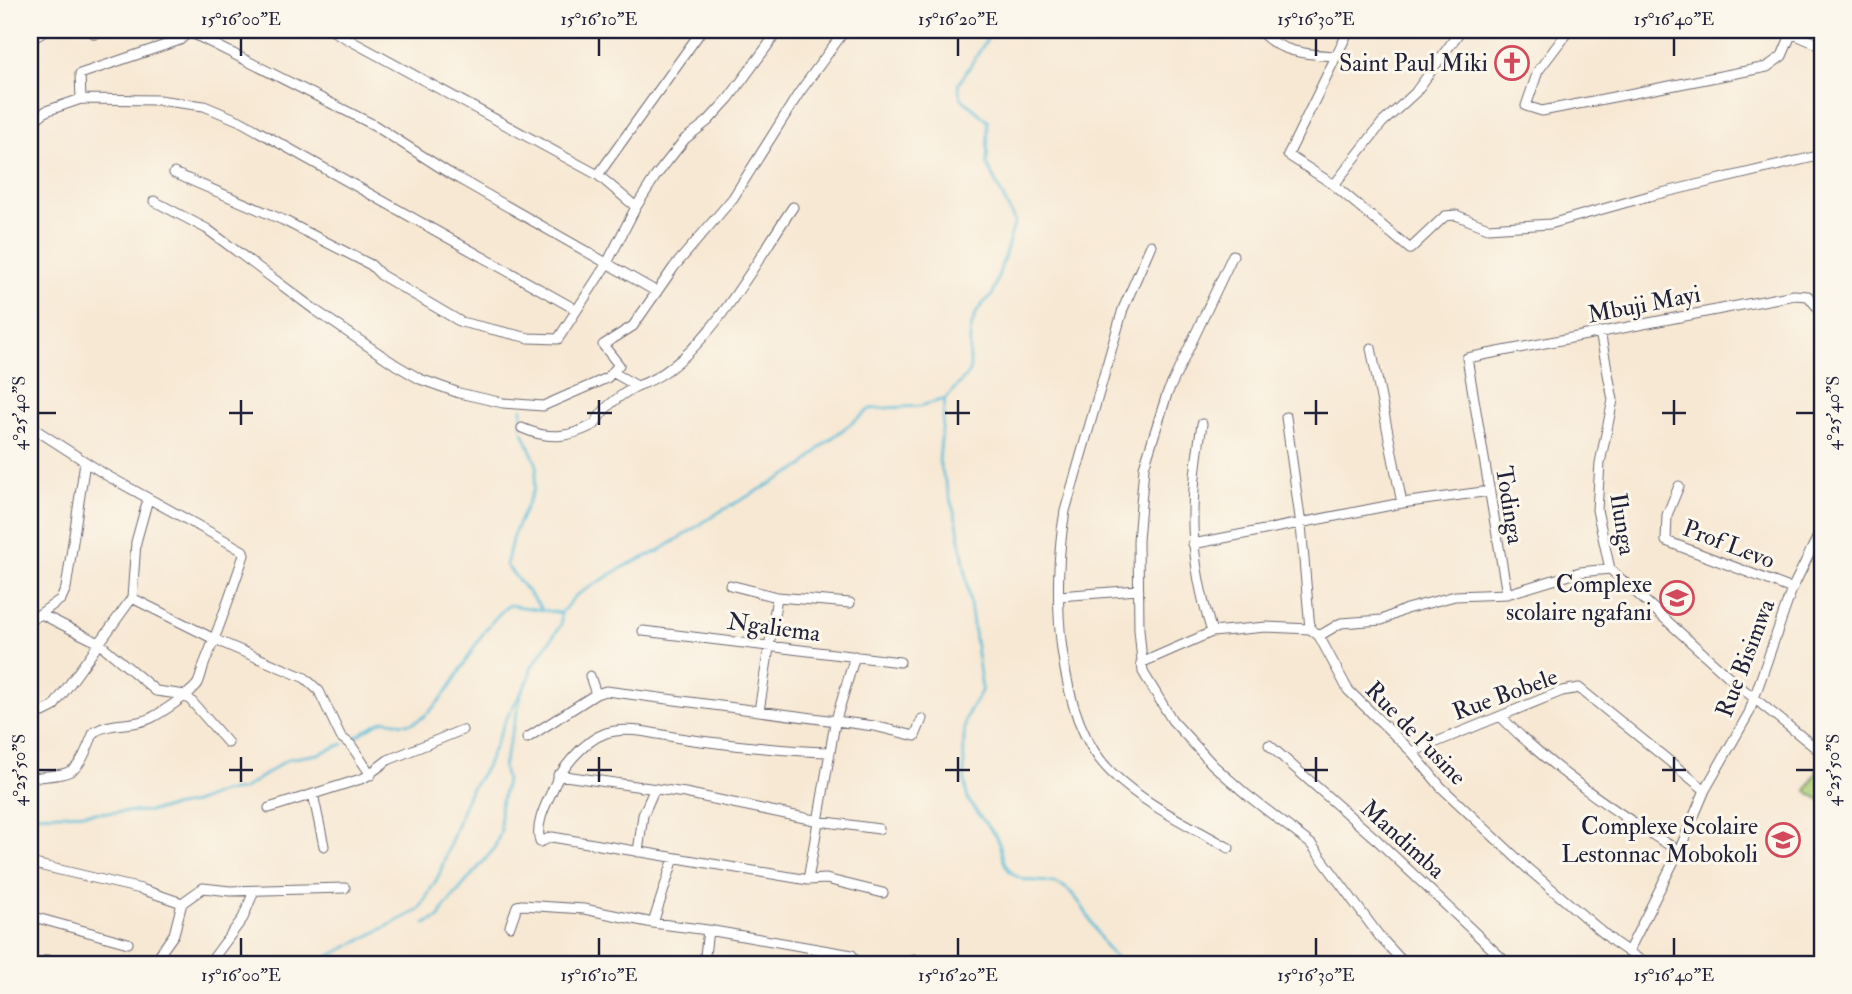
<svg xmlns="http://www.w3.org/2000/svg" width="1852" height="994" viewBox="0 0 1852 994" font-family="'IM FELL Double Pica',serif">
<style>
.green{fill:#b0d179;stroke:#697a5a;stroke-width:2}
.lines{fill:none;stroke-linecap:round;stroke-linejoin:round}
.stream{stroke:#5abcd8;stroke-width:2.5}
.minor-casing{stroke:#6d6770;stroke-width:11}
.minor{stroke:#fff;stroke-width:9}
.ticks{fill:none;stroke:#22223b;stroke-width:2.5}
.labels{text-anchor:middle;stroke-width:6;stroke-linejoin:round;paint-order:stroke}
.poi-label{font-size:24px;fill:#22223b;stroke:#fbf7ec;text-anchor:end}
.street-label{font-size:24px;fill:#22223b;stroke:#fbf7ec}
.neatline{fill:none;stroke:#22223b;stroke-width:2.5}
.ticks-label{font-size:18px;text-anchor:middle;fill:#22223b}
</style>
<rect width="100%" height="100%" fill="#fbf7ec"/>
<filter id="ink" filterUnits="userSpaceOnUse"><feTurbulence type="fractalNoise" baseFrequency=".0143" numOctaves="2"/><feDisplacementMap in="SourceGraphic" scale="14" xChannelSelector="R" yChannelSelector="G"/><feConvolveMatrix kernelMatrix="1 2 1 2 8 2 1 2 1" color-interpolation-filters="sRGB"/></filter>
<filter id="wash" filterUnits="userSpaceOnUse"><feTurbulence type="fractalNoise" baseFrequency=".00686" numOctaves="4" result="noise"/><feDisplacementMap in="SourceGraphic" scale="28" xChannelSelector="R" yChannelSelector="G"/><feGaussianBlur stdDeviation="1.57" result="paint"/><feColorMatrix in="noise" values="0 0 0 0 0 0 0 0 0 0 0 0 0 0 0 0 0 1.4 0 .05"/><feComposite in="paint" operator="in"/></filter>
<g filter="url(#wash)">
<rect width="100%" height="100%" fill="#f7e8d3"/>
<!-- green -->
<path class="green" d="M1821 765 1822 766V801L1806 791Z"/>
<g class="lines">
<!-- stream -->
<path class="stream" d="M945 399 939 461 957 522 965 568 982 689C978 699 970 707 967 716 962 728 963 791 969 801 976 813 987 824 995 835 1004 849 999 865 1016 876 1029 885 1053 877 1067 889 1092 910 1097 948 1124 964
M522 408V426
M523 432 537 465 534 489 513 536 506 565 541 608
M561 613 575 596 627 565 659 551 721 511 803 466 824 444 870 409 920 406 945 399 970 372C970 343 965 314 992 296L1015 222 987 164 988 121 961 98 958 85 993 30
M349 741C360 735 371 726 382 721 394 717 403 732 423 717 461 687 471 635 509 605L561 613
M30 815 151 811 194 803 222 792 242 790 288 759 318 754 343 744
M425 924 440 917 444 908 494 849 501 831 500 808 506 781 503 767 521 697
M314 964 419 910 439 875 468 794 486 767 506 719 529 679 531 668 561 625V613"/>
</g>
</g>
<g filter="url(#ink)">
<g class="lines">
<!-- minor casing -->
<g class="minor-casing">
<path id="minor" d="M90 30 95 34 101 30
M331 30 598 175 636 207
M1259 30C1279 53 1306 54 1335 56
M1349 30 1288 155 1334 185 1410 249 1445 216 1456 215 1488 228 1550 224 1649 196 1822 155
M1569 30 1538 71 1526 106 1542 111 1767 67 1782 56 1793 30
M190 32 374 125 449 173 657 292
M1791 33 1822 46
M30 40 47 30
M81 99 80 74 180 40 191 30
M30 124 46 111 81 99 158 100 204 106 240 121 575 309
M174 173 283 220 371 265 381 275 461 322 529 338 558 339 606 265 636 207 655 177 685 139 708 121 729 98 779 30
M598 175 702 30
M1334 185 1382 123 1415 93 1461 30
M154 201 207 229 315 310 396 365 420 379 459 393 503 403 543 406 607 378 619 365 603 345 633 326 674 267 733 198 799 93 845 30
M1151 245 1123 309 1065 511C1052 584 1054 718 1112 773 1145 805 1189 825 1229 848
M1233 255 1167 394 1144 467 1138 541 1139 629 1143 672 1172 720 1213 765 1247 795 1311 844 1380 937 1405 964
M1600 332 1613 400 1600 463 1597 510 1610 569 1739 686 1822 753
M1371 348 1402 503
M614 373 637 386C703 365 754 263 793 207
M1286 417 1301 525 1310 629
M1202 424C1189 502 1188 556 1212 632
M30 426 106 475 224 540 243 551 244 555C232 591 219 628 205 662 202 669 201 677 198 683 193 692 161 713 151 718 133 727 113 721 94 732 76 776 77 773 30 778
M522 428C549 440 569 438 595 424 603 407 620 395 637 386
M1679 486 1667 515 1666 541 1792 589
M1193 544 1402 503 1490 491
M1610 569 1580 572 1507 594 1467 358 1794 295 1808 296 1822 313
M730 585 777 597
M1059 596 1138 590
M132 598 216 640 305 678 319 691 341 737 351 745 371 775
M41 614 99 643 156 691 186 695 228 743
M30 621 61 599 66 588 85 462
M643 631 900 662
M1319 636 1341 623 1382 620 1406 609 1455 596 1507 594
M1141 663 1212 632 1266 627 1310 629 1319 636 1348 690 1412 752 1441 787 1527 868 1614 942 1646 964
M590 676 596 694 606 691 874 726 915 736 922 719
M30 711 43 712 53 707 132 598 136 542 148 499
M759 711 777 597 850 603
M1500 716C1552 769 1615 812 1679 851
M527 738 596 694
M1269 745 1377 840 1508 964
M830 752C781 751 734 745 686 739 661 736 630 725 606 733 583 741 560 770 552 791 545 806 535 825 540 842L552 837 808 880 826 879 883 893
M1412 752 1562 691 1579 688 1705 790
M558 775 685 793 819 821 879 829
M313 794 324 846
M269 808 364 778 388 760 462 730
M638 852 643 815 654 790
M30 863 141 889 182 903 203 888 230 891 345 888
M808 880 835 723 855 656
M30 916 128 943
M653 923 674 858
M510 926 517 906 522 905 584 909 653 923 708 930 704 964
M708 930 852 955 855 964
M1628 952 1679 851 1705 790 1749 713 1792 589 1822 528
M914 959V964
M41 964 47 960
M153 964 174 934 182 903
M209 964 243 918 254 891"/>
</g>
<!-- minor -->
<use href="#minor" class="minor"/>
</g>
</g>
<!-- ticks -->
<path class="ticks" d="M241 38V56M599 38V56M958 38V56M1316 38V56M1674 38V56M241 400V425M599 400V425M958 400V425M1316 400V425M1674 400V425M38 413H56M229 413H253M587 413H612M945 413H970M1304 413H1328M1662 413H1686M1796 413H1814M241 757V782M599 757V782M958 757V782M1316 757V782M1674 757V782M38 770H56M229 770H253M587 770H612M945 770H970M1304 770H1328M1662 770H1686M1796 770H1814M241 938V956M599 938V956M958 938V956M1316 938V956M1674 938V956"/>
<!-- icons -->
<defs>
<g id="church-ring" transform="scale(1.75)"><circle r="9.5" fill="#fbf7ec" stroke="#d1495b" stroke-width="1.5"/><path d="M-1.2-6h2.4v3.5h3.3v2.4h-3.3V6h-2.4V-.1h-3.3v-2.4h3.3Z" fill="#d1495b"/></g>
<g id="school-ring" transform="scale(1.75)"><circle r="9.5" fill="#fbf7ec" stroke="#d1495b" stroke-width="1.5"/><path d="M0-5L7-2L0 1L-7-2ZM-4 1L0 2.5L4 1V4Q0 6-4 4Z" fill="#d1495b"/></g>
</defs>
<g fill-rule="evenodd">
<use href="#church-ring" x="1512" y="63"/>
<use href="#school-ring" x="1677" y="598"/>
<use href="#school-ring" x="1783" y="840"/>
</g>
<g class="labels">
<!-- poi labels -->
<g class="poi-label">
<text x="1488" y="71">Saint Paul Miki</text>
<text x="1652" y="592">Complexe<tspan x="1652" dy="28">scolaire ngafani</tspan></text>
<text x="1758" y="834">Complexe Scolaire<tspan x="1758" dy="28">Lestonnac Mobokoli</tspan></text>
</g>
<!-- street labels -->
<g class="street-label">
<text transform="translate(1644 304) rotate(-11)" y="8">Mbuji Mayi</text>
<text transform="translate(1510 505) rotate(81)" y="8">Todinga</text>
<text transform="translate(1623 524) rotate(81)" y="8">Ilunga</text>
<text transform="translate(1729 544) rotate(21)" y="8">Prof Levo</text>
<text transform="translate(774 627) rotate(8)" y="8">Ngaliema</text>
<text transform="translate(1745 658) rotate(-69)" y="8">Rue Bisimwa</text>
<text transform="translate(1505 694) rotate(-20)" y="8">Rue Bobele</text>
<text transform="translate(1416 733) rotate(46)" y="8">Rue de l'usine</text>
<text transform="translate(1403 839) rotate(42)" y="8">Mandimba</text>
</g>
</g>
<!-- margin -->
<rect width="1852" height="994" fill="none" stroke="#fbf7ec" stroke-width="77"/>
<rect x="38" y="38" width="1776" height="918" class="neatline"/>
<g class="ticks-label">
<text x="241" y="25">15°16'00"E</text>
<text x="599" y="25">15°16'10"E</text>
<text x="958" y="25">15°16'20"E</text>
<text x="1316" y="25">15°16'30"E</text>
<text x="1674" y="25">15°16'40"E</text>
<text transform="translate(19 413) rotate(-90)" y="6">4°25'40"S</text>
<text transform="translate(1833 413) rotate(-90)" y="6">4°25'40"S</text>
<text transform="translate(19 770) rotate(-90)" y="6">4°25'50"S</text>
<text transform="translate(1833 770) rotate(-90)" y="6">4°25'50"S</text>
<text x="241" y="981">15°16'00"E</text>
<text x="599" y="981">15°16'10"E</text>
<text x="958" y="981">15°16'20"E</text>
<text x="1316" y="981">15°16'30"E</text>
<text x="1674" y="981">15°16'40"E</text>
</g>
</svg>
